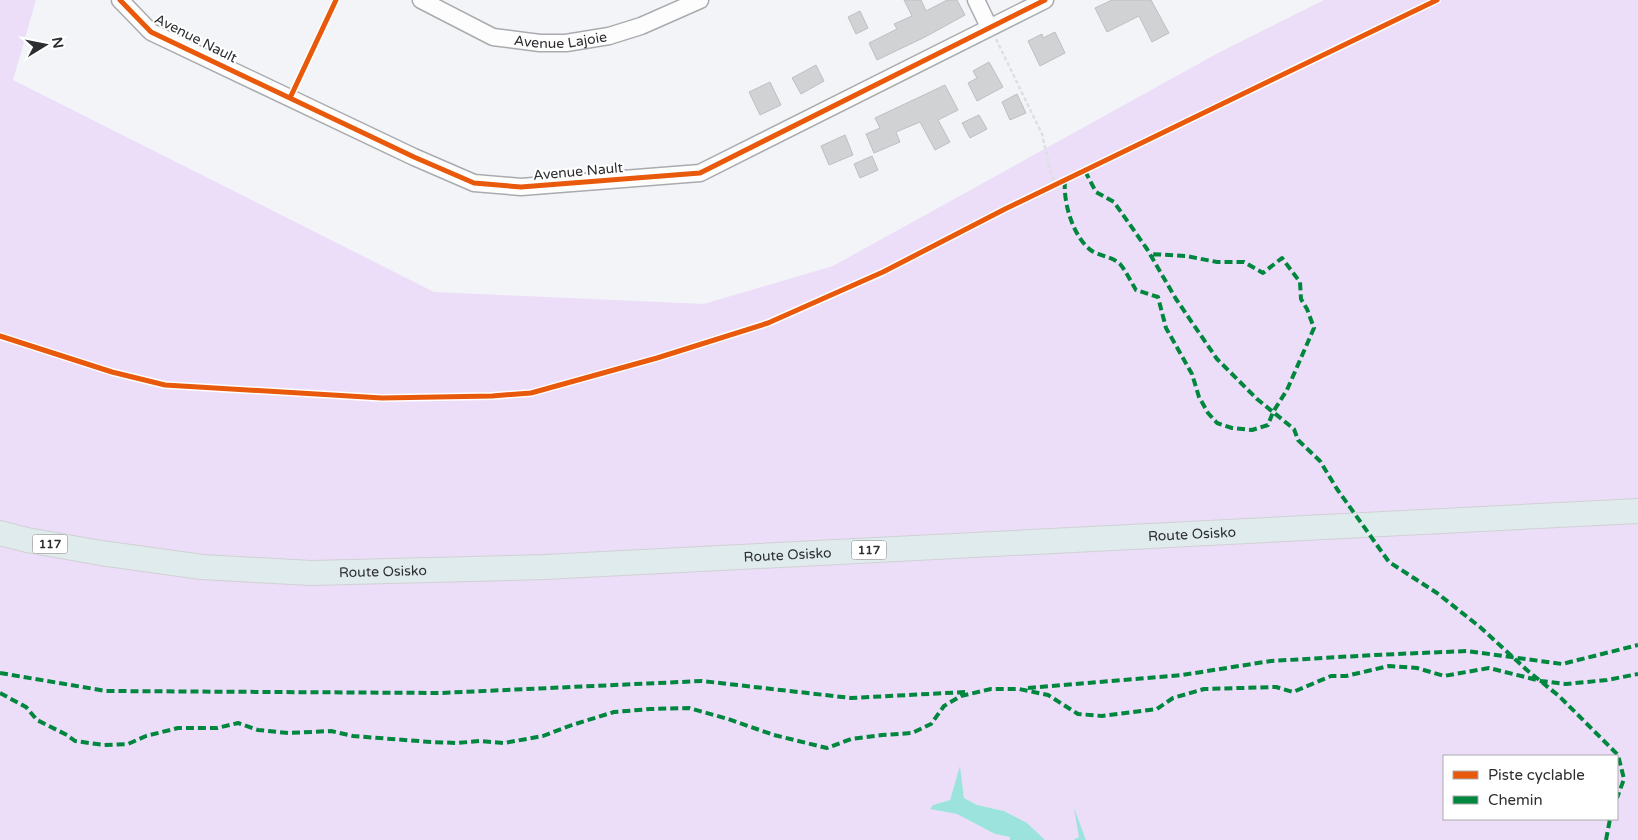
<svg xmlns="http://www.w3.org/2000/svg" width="1638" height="840" viewBox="0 0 1638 840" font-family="'Varela Round',sans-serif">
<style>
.green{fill:#ecddf9;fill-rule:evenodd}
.water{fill:#9ce2dd}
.building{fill:#d0d2d4;stroke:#bebfc2}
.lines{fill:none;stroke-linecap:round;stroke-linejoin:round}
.minor-casing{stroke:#a9abae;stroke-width:19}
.highway-casing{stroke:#d0d1d2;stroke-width:26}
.path{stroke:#dedfe0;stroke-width:2.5;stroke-dasharray:4 2.5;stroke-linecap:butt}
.minor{stroke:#fdfdfe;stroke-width:16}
.highway{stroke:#e0ebee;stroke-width:24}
.quiet{stroke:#00873e;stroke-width:4;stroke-dasharray:8 4;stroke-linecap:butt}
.cycleway-casing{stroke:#fff;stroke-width:8}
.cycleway{stroke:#e8590c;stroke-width:5}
.labels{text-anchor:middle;stroke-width:4;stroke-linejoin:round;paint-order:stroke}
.shield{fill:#fff;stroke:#6b6d6e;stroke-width:1}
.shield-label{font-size:12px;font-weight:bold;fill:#2c2e30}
.street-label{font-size:14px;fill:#2c2e30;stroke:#fff}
</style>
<rect width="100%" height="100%" fill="#f2f4f7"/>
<!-- green -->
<path class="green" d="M0 0H36L13 80 434 292 704 304 833 266 1220 52 1324 0H1638V840H1086L1075 812 1080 837 1073 840H1045L1027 823 1004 811 977 805 964 798 960 768 950 800 933 805 931 809 957 814 995 834 1010 837V840H0ZM1444 756H1617V819H1444Z"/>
<!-- water -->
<path class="water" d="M960 766 964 798 977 805 1004 811 1027 823 1045 840H1010V837L995 834 957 814 930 809 933 805 950 800Z
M1074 808 1086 840H1073L1079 837Z"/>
<!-- building -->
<path class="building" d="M904 0H921L926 11 947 0H957L965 15 925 37 877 60 869 43 897 29 894 24 912 16Z
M1112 0H1151L1169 33 1152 42 1139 16 1107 32 1095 8Z
M860 11 868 28 856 34 848 17Z
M1055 32 1065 53 1040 66 1028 41 1042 34 1043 38Z
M989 62 1003 87 977 101 968 83 977 78 973 71Z
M816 65 824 81 801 94 792 78Z
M770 82 781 105 760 115 749 92Z
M945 85 958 110 938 120 950 142 935 150 920 122 896 132 900 142 874 153 866 134 880 128 875 118Z
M1017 94 1026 113 1010 120 1002 102Z
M979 115 987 129 970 138 962 123Z
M845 135 853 155 829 165 821 146Z
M872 156 878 170 860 178 854 164Z"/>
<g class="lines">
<!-- minor casing -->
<g class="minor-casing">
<g id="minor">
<path d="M120 0 151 32 414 157 474 183 521 187 700 173 1045 0"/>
<path id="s1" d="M421 0 493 37 540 43H566L609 36 641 26 700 0"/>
<path d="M976 0 989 27"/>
</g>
</g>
<!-- highway casing -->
<g class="highway-casing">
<g id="highway">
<path id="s2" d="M0 533 27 540 101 553 202 567 311 573 545 567 1638 511"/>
</g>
</g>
<!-- path -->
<path class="path" d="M996 39 1042 134 1051 174 1056 185"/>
<!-- minor -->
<use href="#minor" class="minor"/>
<!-- highway -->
<use href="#highway" class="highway"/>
<!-- quiet -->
<path class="quiet" d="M1085 171 1096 192 1114 202 1147 249 1176 299 1217 359 1257 399 1294 429 1298 440 1320 461 1337 489 1389 562 1437 593 1480 627 1528 671 1559 696 1618 755 1624 779 1617 798
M1065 181C1063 202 1073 238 1092 251 1100 256 1113 257 1120 264 1126 271 1131 282 1136 290L1158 297 1166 328 1192 374 1199 397 1208 413 1217 423 1232 428 1252 430 1268 425 1273 412 1287 390 1314 328 1307 309 1301 299 1300 282 1282 258 1263 273 1244 262H1217L1186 256 1150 254
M0 673 106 691 440 693 702 681 851 698 966 692
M1028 688 1182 675 1271 661 1374 655 1467 651 1562 664 1638 645
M0 693 26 707 37 720 67 735 75 741 104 745 128 744 146 736 178 728H217L238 723 258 730 288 733 331 731 353 736 431 742 457 743 480 741 504 743 543 736 572 725 614 712 650 709 689 708 728 719 774 735 827 748 851 739 882 735 912 733 931 724 944 706 961 696 991 689H1019L1048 695 1078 714 1102 716 1157 709 1173 698 1204 689 1276 687 1293 692 1331 676H1346L1389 666 1417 668 1444 676 1489 668 1541 681 1566 684 1607 680 1638 674
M1606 840 1610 819"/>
<!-- cycleway casing -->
<g class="cycleway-casing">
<path id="cycleway" d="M120 0 151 32 414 157 474 183 521 187 700 173 1045 0
M290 98 336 0
M0 336 112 372 165 385 382 398 492 396 531 393 657 358 768 323 883 272 1005 209 1437 0"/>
</g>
<!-- cycleway -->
<use href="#cycleway" class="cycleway"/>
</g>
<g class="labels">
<!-- shield labels -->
<g class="shield">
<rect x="32.5" y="534.5" width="35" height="19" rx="4"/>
<rect x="851.5" y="540.5" width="35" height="19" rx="4"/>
</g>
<g class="shield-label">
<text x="50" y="548">117</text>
<text x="869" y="554">117</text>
</g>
<!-- street labels -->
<g class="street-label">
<text dy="5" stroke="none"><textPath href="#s1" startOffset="149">Avenue Lajoie</textPath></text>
<text transform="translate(196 38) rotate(27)" y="5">Avenue Nault</text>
<text transform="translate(578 171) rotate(-5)" y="5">Avenue Nault</text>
<text dy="5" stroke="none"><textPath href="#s2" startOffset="1196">Route Osisko</textPath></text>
<text dy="5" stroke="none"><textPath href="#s2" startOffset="791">Route Osisko</textPath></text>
<text dy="5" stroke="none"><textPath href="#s2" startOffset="386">Route Osisko</textPath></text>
</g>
</g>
<!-- legend -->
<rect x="1443" y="755" width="175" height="65" fill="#ffffff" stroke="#ababac"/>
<rect x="1453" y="771" width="25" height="8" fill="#e8590c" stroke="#ababac"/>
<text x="1488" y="780" font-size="15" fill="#2c2e30">Piste cyclable</text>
<rect x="1453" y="796" width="25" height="8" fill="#00873e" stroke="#ababac"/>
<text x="1488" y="805" font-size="15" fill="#2c2e30">Chemin</text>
<!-- north arrow -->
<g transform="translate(45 45) rotate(80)" stroke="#ffffff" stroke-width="4" paint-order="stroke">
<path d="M0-4L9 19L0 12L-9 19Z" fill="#2c2e30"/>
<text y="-8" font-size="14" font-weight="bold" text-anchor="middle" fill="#2c2e30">N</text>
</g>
</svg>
